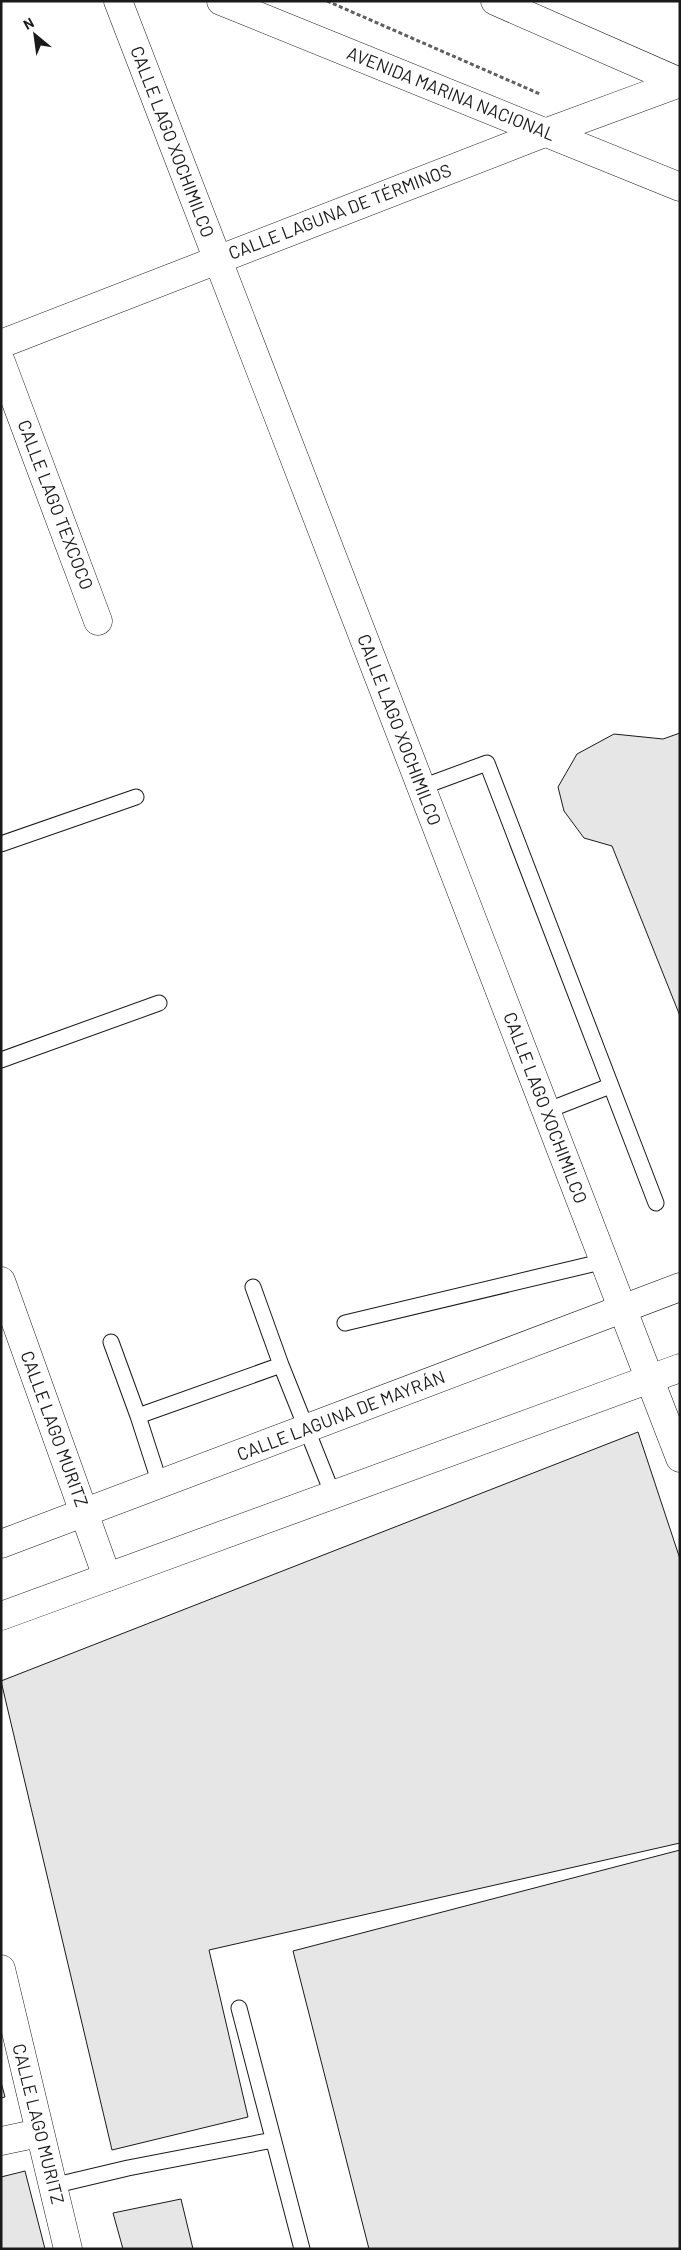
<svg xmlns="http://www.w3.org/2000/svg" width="681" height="2250" viewBox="0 0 681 2250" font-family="Barlow,sans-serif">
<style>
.building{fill:#e6e6e6;stroke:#1a1a1a}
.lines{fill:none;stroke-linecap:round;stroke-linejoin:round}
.service-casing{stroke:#1a1a1a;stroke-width:17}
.minor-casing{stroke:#1a1a1a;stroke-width:29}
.tertiary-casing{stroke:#1a1a1a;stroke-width:29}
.secondary-casing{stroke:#1a1a1a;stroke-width:29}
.path{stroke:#5f5f5f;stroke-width:3;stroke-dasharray:4 2.5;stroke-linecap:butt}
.service{stroke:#fff;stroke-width:15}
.minor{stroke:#fff;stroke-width:28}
.tertiary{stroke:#fff;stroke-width:28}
.secondary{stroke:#fff;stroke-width:28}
.labels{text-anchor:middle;stroke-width:4;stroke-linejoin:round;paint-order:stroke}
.street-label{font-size:18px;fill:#1a1a1a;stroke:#fff}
</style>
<rect width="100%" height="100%" fill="#fff"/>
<!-- building -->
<path class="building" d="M680 733V1016L612 846 584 838 564 811 558 787 577 754 614 734 663 739Z
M638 1432 680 1559V1843L209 1950 248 2117 112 2150 1 1681Z
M680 1850V2249H369L293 1951Z
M1 2082 5 2097 1 2098Z
M25 2171 45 2249H1V2177Z
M181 2199 193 2249H123L113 2213Z"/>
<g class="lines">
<!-- service casing -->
<g class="service-casing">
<path id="service" d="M422 787 487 763 656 1203
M1 844 136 797
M1 1060 159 1003
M546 1111 610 1086
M253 1287 281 1365
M345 1323 605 1261
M111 1342 138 1416 160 1484
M138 1416 281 1365 333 1495
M239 2008 302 2249
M52 2186 128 2168 273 2140"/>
</g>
<!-- minor casing -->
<g class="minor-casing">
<path id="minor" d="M118 1 680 1458
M1 362 98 621
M1 1281 107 1577
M1 1969 68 2249
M1 2141 39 2133"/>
</g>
<!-- tertiary casing -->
<g class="tertiary-casing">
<path id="tertiary" d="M1 344 547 132 680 83
M1 1544 680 1287
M1 1616 680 1368"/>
</g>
<!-- secondary casing -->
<g class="secondary-casing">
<path id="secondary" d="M221 1 680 187
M495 1 680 82"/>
</g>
<!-- path -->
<path class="path" d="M327 1 540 94"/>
<!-- service -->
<use href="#service" class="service"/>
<!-- minor -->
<use href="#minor" class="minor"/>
<!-- tertiary -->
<use href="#tertiary" class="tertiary"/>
<!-- secondary -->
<use href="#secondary" class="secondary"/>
</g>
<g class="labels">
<!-- street labels -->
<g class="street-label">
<text transform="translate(451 94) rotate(22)" y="6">AVENIDA MARINA NACIONAL</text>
<text transform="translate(172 142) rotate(69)" y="6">CALLE LAGO XOCHIMILCO</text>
<text transform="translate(340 212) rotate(-21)" y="6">CALLE LAGUNA DE TÉRMINOS</text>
<text transform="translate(55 505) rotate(69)" y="6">CALLE LAGO TEXCOCO</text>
<text transform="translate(399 730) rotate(69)" y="6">CALLE LAGO XOCHIMILCO</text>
<text transform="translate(545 1108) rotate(69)" y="6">CALLE LAGO XOCHIMILCO</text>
<text transform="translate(341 1416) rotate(-21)" y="6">CALLE LAGUNA DE MAYRÁN</text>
<text transform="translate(54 1429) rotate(70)" y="6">CALLE LAGO MURITZ</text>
<text transform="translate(38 2124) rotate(76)" y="6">CALLE LAGO MURITZ</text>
</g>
</g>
<!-- border -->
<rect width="681" height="2250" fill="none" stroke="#1a1a1a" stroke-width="5"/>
<!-- north arrow -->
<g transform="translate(35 35) rotate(331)" stroke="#ffffff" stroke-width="4" paint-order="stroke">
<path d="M0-4L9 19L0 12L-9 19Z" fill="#1a1a1a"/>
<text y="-8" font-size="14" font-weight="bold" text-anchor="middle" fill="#1a1a1a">N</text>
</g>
</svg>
